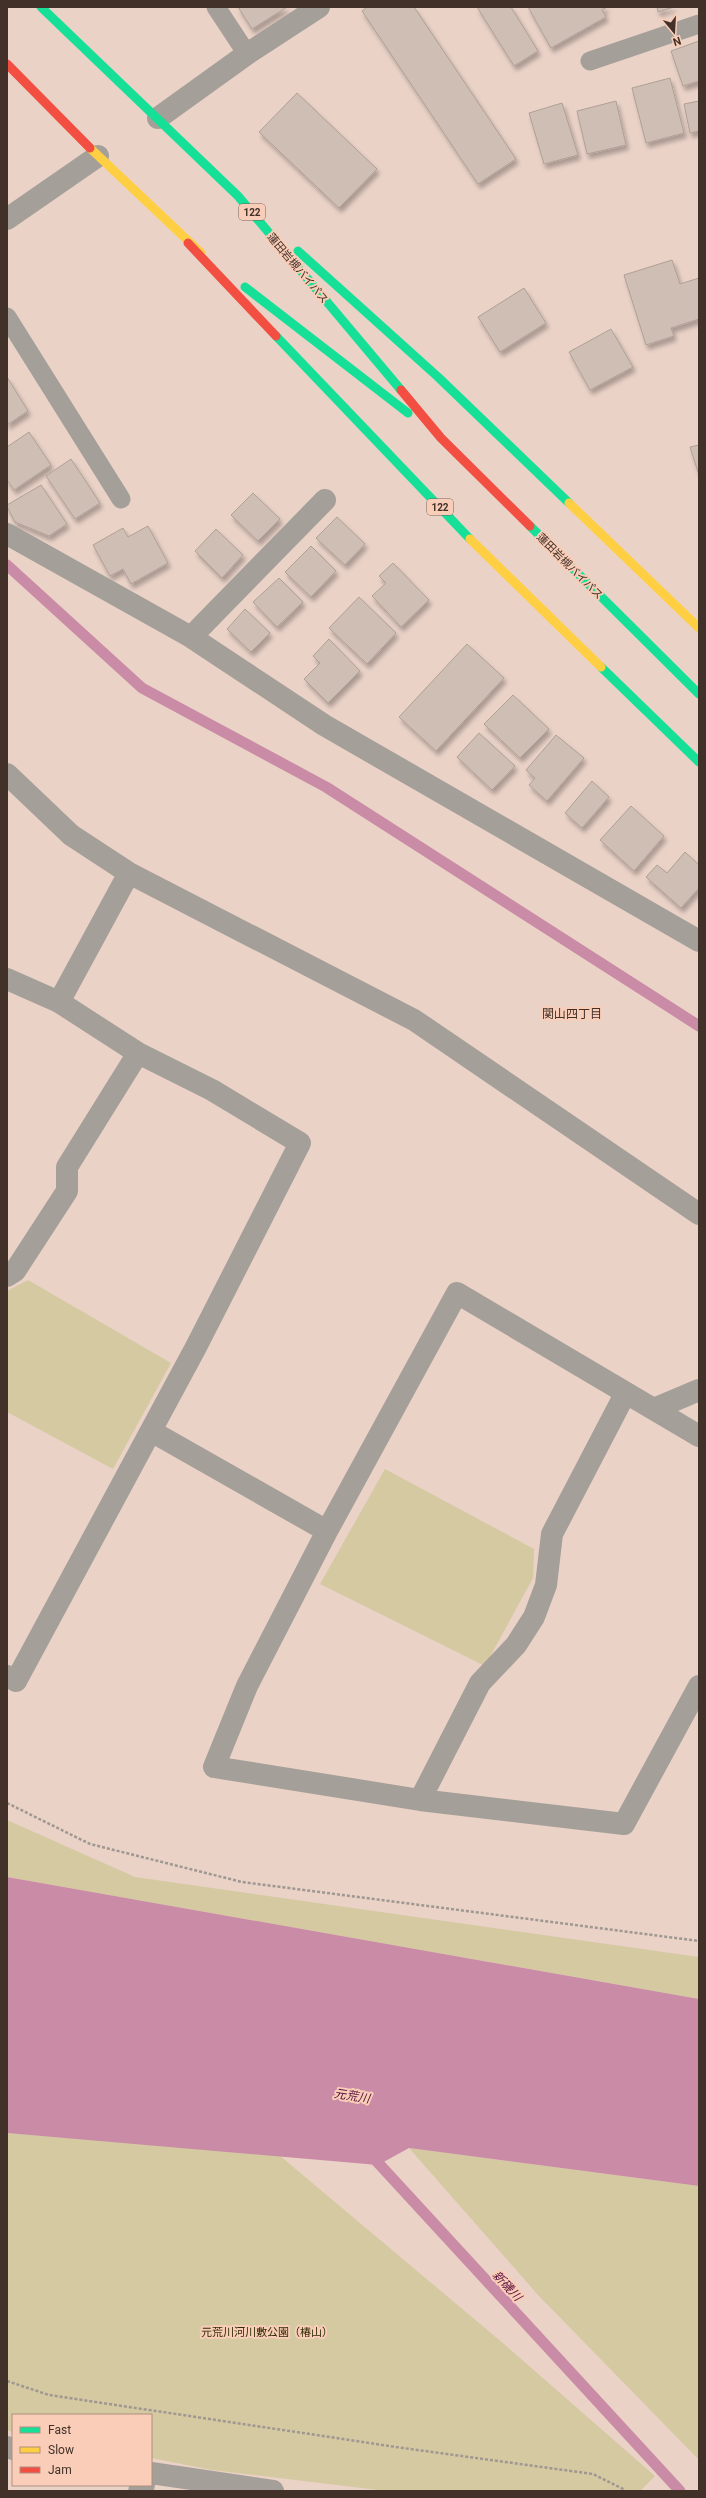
<svg xmlns="http://www.w3.org/2000/svg" width="706" height="2498" viewBox="0 0 706 2498" font-family="Roboto,'Noto Sans JP',sans-serif">
<style>
.green{fill:#d5c9a2}
.water{fill:#c98ba5}
.lines{fill:none;stroke-linecap:round;stroke-linejoin:round}
.stream{stroke:#c98ba5;stroke-width:11}
.building{fill:#cfbeb3;stroke:#b09f95;filter:url(#shadow)}
.path{stroke:#9f9791;stroke-width:2.5;stroke-dasharray:3 2;stroke-linecap:butt}
.lane{stroke:#a49f99;stroke-width:19}
.street{stroke:#a49f99;stroke-width:22}
.fast{stroke:#16e098;stroke-width:9}
.slow{stroke:#ffcf43;stroke-width:9}
.jam{stroke:#f24e42;stroke-width:9}
.labels{text-anchor:middle;stroke-width:4;stroke-linejoin:round;paint-order:stroke}
.shield{fill:#f9cdb8;stroke:#796053;stroke-width:1}
.shield-label{font-size:10px;font-weight:bold;fill:#423128}
.street-label{font-size:11px;fill:#423128;stroke:#f9cdb8}
.park-label{font-size:11px;fill:#2c2b03;stroke:#f9cdb8}
.neighbourhood-label{font-size:12px;fill:#423128;stroke:#f9cdb8}
.water-label{font-size:12px;font-style:italic;fill:#530b39;stroke:#f9cdb8}
</style>
<defs>
<filter id="shadow"><feDropShadow dx="2.5" dy="4.5" stdDeviation="2" flood-color="#0004"/></filter>
</defs>
<rect width="100%" height="100%" fill="#ead2c7"/>
<!-- green -->
<path class="green" d="M28 1280 171 1363 113 1469 7 1412V1291Z
M385 1469 534 1549 533 1578 485 1666 320 1584Z
M7 1820 135 1877 699 1957V1999L7 1877Z
M7 2133 279 2155 504 2344 655 2476 640 2491H386L212 2470 151 2458V2415H13V2432L7 2430Z
M409 2148 699 2186V2460L538 2295Z"/>
<!-- water -->
<path class="water" d="M7 1877 699 1999V2186L409 2148 378 2165 7 2133Z"/>
<g class="lines">
<!-- stream -->
<path class="stream" d="M7 565 142 688 326 787 699 1026
M369 2153 680 2491"/>
</g>
<!-- building -->
<path class="building" d="M238 7H287L252 29Z
M367 7H414L516 159 478 184 362 11Z
M477 7H511L538 51 514 66Z
M528 7H607L602 10 606 17 551 48Z
M657 7H674L658 12Z
M699 41V81L683 86 671 51Z
M670 78 684 133 646 143 632 88Z
M297 93 377 169 339 208 259 132Z
M616 101 626 145 587 154 577 111Z
M699 101V131L690 133 684 104Z
M562 103 578 155 544 164 529 113Z
M672 260 680 284 699 278V319L671 328 674 336 646 345 624 275Z
M524 288 546 323 500 352 478 317Z
M611 329 633 367 590 390 569 352Z
M7 377 28 411 7 425Z
M29 432 51 465 14 490 7 480V447Z
M699 445V475L690 447Z
M71 459 100 503 75 519 46 476Z
M41 485 67 524 49 536 15 522 7 507V505Z
M253 493 280 519 258 541 231 515Z
M337 517 365 544 345 565 316 538Z
M148 526 168 563 131 584 123 569 110 576 93 545 123 528 128 537Z
M216 529 243 555 222 578 195 551Z
M311 546 336 571 311 597 285 572Z
M393 563 429 600 401 627 372 596 386 583 379 576Z
M279 578 303 602 277 627 253 602Z
M359 597 396 633 367 664 329 628Z
M245 609 270 633 251 652 227 629Z
M329 639 360 671 328 703 304 679 320 663 313 656Z
M467 644 504 678 436 751 399 717Z
M513 695 549 729 520 758 484 724Z
M479 733 515 766 492 790 457 757Z
M556 735 584 758 547 801 529 785 535 778 526 770Z
M592 781 609 797 582 828 565 813Z
M631 806 664 836 634 871 600 840Z
M685 852 699 865V888L681 908 646 877 657 865 667 873Z"/>
<g class="lines">
<!-- path -->
<path class="path" d="M7 1803 90 1844 242 1882 699 1941
M7 2381 49 2395 403 2448 593 2474 625 2490"/>
<!-- lane -->
<path class="lane" d="M216 7 247 54
M590 61 699 24
M7 317 121 499"/>
<!-- street -->
<path class="street" d="M158 118 247 54 319 7
M7 219 98 156
M7 534 191 637 324 725 699 941
M191 637 325 500
M7 774 71 835 129 873 414 1020 699 1214
M7 979 59 1002 138 1053 212 1090 300 1143 196 1347 16 1681 7 1676
M59 1002 129 873
M7 1276 15 1271 67 1191V1167L138 1053
M654 1409 699 1390
M151 1431 327 1531
M699 1436 457 1293 327 1531 247 1686 214 1767 420 1800 624 1824 699 1686
M420 1800 480 1683 516 1645 534 1617 546 1585 552 1534 625 1394
M7 2447 13 2449
M151 2473 273 2491
M139 2491 144 2485"/>
<!-- fast -->
<path class="fast" d="M41 7 238 196 401 390
M298 251 438 377 569 503
M245 287 408 413
M276 336 470 539
M530 526 699 694
M601 667 699 762"/>
<!-- slow -->
<path class="slow" d="M90 148 201 253
M569 503 699 628
M470 539 601 667"/>
<!-- jam -->
<path class="jam" d="M7 64 90 148
M188 243 276 336
M401 390 441 438 530 526"/>
</g>
<g class="labels">
<!-- shield labels -->
<g class="shield">
<rect x="239" y="204" width="26" height="16" rx="3"/>
<rect x="427" y="499" width="26" height="16" rx="3"/>
</g>
<g class="shield-label">
<text x="252" y="216">122</text>
<text x="440" y="511">122</text>
</g>
<!-- street labels -->
<g class="street-label">
<text transform="translate(298 268) rotate(50)" y="4">蓮田岩槻バイパス</text>
<text transform="translate(570 566) rotate(45)" y="4">蓮田岩槻バイパス</text>
</g>
<!-- park labels -->
<g class="park-label">
<text x="267" y="2336">元荒川河川敷公園（椿山）</text>
</g>
<!-- neighbourhood labels -->
<g class="neighbourhood-label">
<text x="572" y="1018">関山四丁目</text>
</g>
<!-- water labels -->
<g class="water-label">
<text transform="translate(352 2096) rotate(9)" y="4">元荒川</text>
<text transform="translate(507 2286) rotate(47)" y="4">新磯川</text>
</g>
</g>
<!-- border -->
<rect width="706" height="2498" fill="none" stroke="#423128" stroke-width="16"/>
<!-- legend -->
<rect x="12" y="2414" width="140" height="72" fill="#f9cdb8" stroke="#b08f7e"/>
<rect x="20" y="2427" width="20" height="6" fill="#16e098" stroke="#b08f7e"/>
<text x="48" y="2434" font-size="12" fill="#423128">Fast</text>
<rect x="20" y="2447" width="20" height="6" fill="#ffcf43" stroke="#b08f7e"/>
<text x="48" y="2454" font-size="12" fill="#423128">Slow</text>
<rect x="20" y="2467" width="20" height="6" fill="#f24e42" stroke="#b08f7e"/>
<text x="48" y="2474" font-size="12" fill="#423128">Jam</text>
<!-- north arrow -->
<g transform="translate(674 32) rotate(162)" stroke="#f9cdb8" stroke-width="3" paint-order="stroke">
<path d="M0-3L7 15L0 10L-7 15Z" fill="#423128"/>
<text y="-6" font-size="11" font-weight="bold" text-anchor="middle" fill="#423128">N</text>
</g>
</svg>
